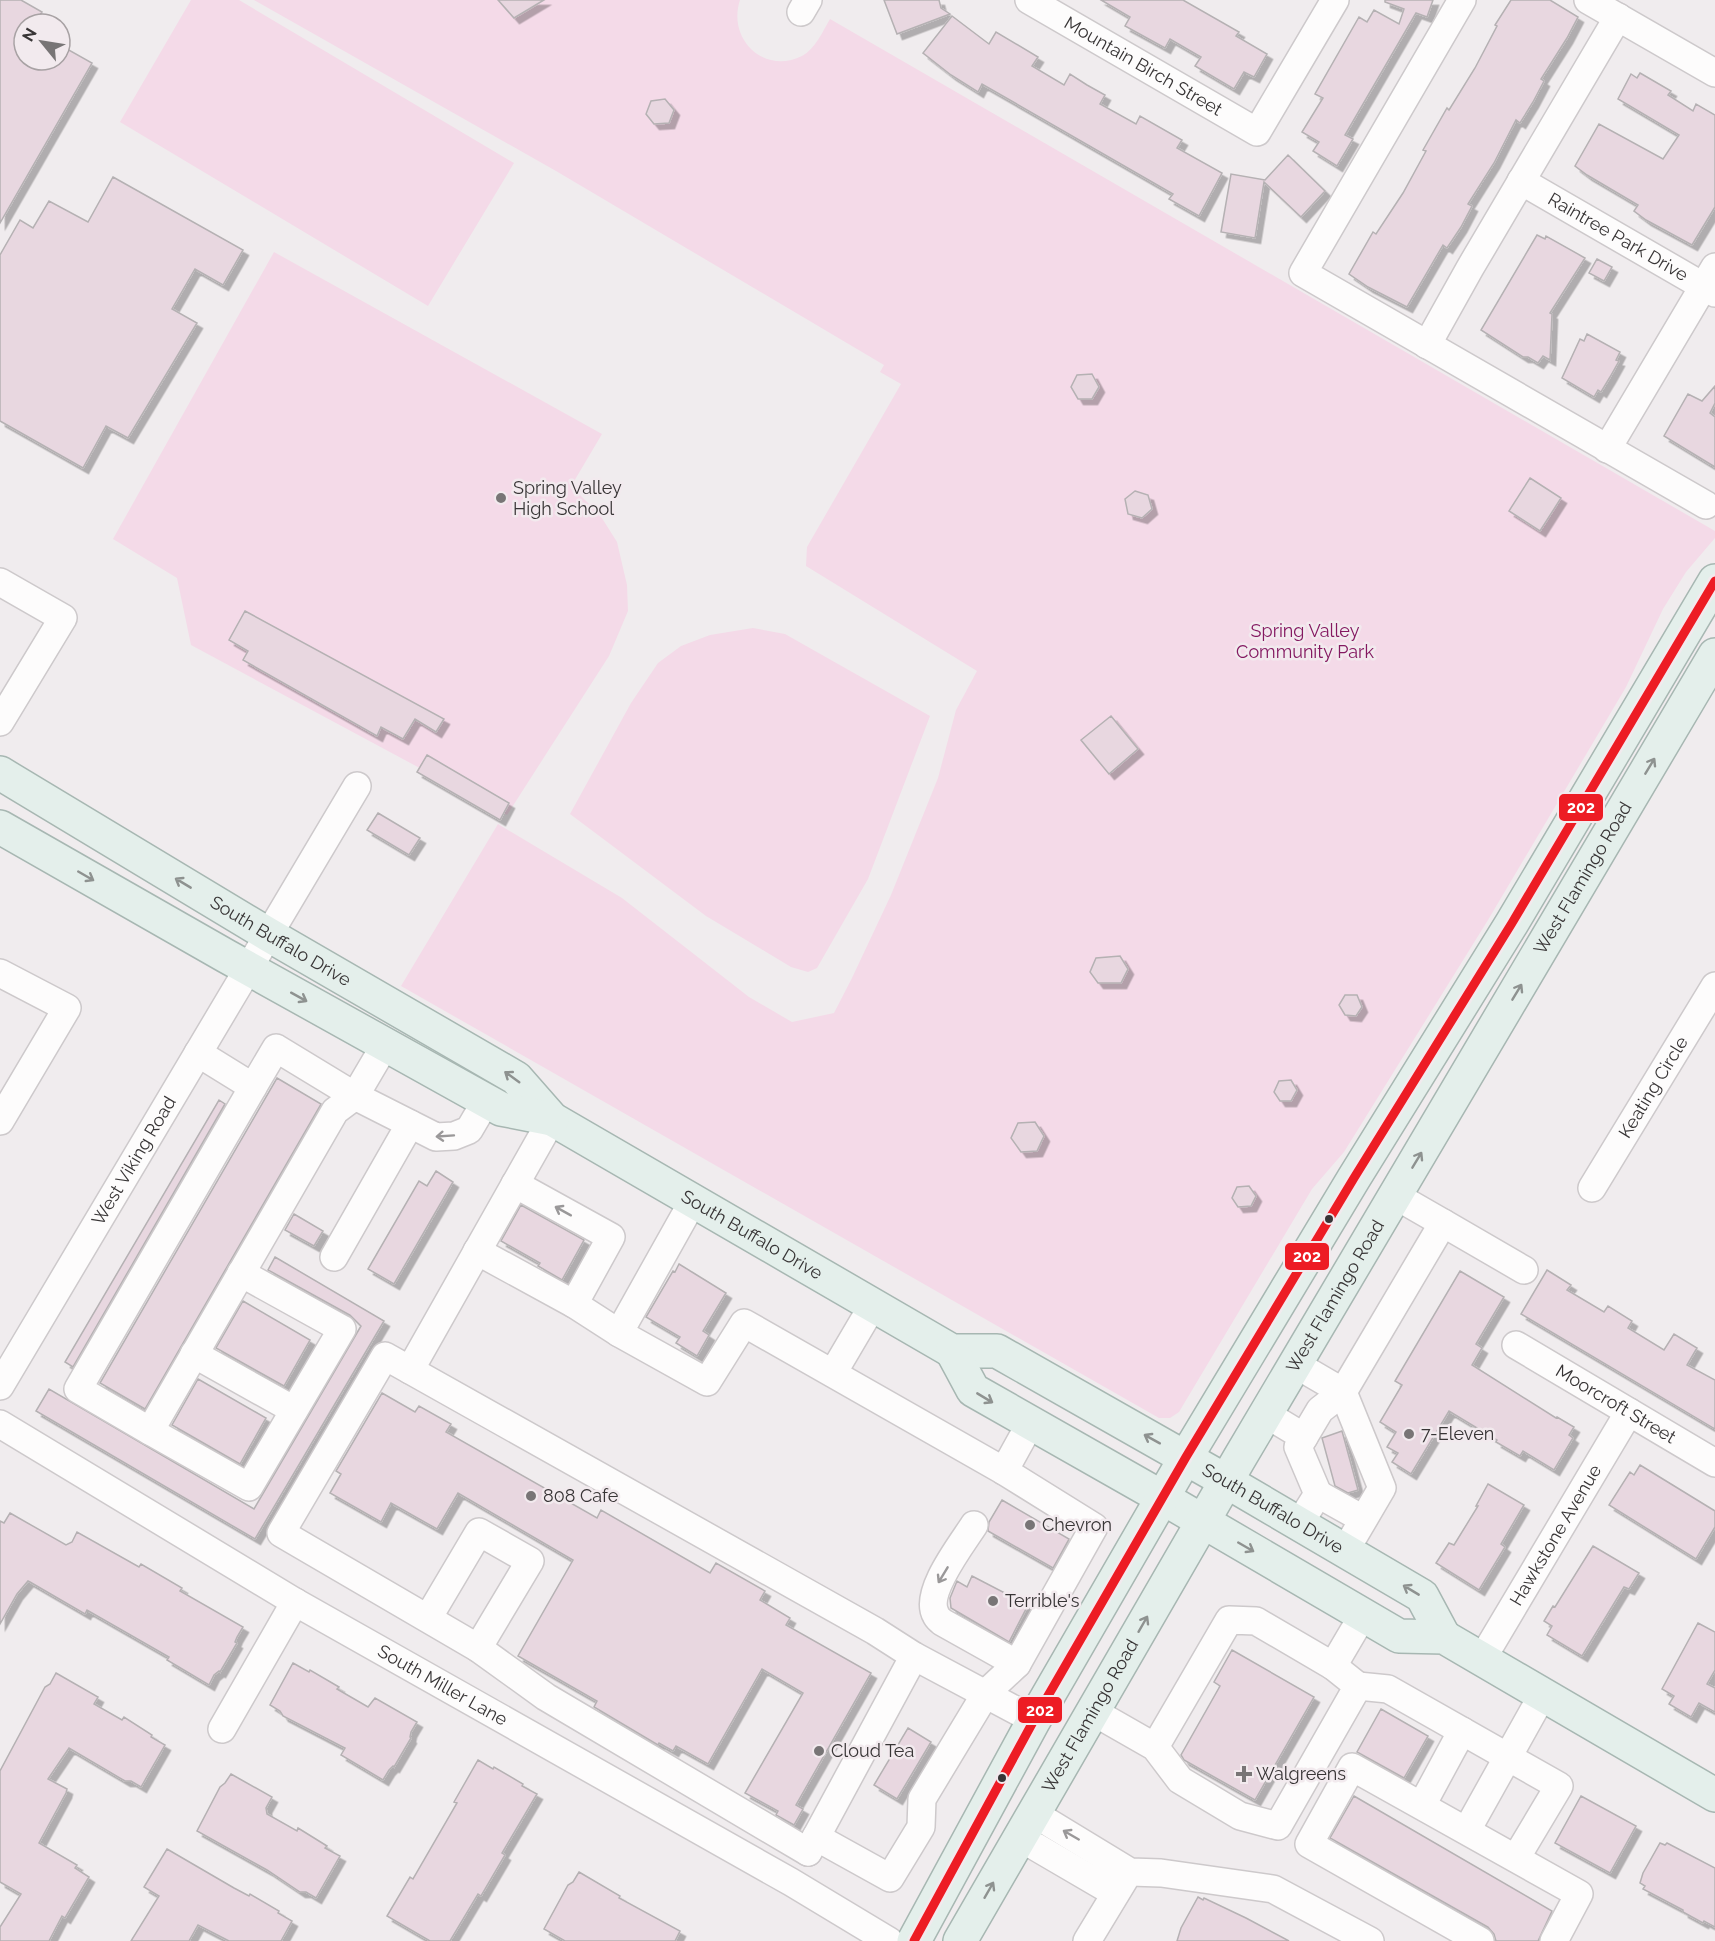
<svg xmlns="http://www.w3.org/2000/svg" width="1715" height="1941" viewBox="0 0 1715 1941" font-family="Raleway,sans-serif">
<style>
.green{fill:#f4dae8}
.building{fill:#e8d7e0;stroke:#b5b1b3;stroke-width:1.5;filter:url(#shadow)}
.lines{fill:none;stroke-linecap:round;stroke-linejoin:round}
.minor-casing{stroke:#cdc9cb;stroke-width:30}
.major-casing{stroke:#a7b7b2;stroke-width:36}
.minor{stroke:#fdfcfc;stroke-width:27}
.major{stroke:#e4efeb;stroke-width:33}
.bus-1-casing{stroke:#f2eaee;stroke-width:14}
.bus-1{stroke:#ed1c24;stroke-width:9}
.oneway{stroke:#8e9290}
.oneway2{stroke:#9a9899}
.poi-dot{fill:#787576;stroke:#f2eaee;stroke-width:2}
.bus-dot{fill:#383536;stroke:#f2eaee;stroke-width:2}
.labels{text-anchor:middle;stroke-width:5;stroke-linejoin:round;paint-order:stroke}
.street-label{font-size:18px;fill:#383536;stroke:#f2eaee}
.poi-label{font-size:18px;fill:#383536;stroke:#f2eaee;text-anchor:start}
.park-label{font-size:18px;fill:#841961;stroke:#f2eaee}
.line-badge{stroke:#f2eaee;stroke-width:2}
.badge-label{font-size:16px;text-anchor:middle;font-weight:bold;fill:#fff}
</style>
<defs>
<filter id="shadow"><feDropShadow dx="5.5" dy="5.5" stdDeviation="0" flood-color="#0004"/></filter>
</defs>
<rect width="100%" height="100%" fill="#f0ecee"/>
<!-- green -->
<path class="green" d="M191 0H239L514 163 428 306 120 122Z
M254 0H740C727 39 764 75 802 56 815 49 823 31 830 19L1715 531V538L1686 572 1663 609 1626 687 1488 920 1344 1152 1312 1189 1179 1412 1170 1418H1159L401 986 498 824 622 898 749 997 792 1022 834 1013 852 978 891 895 938 778 956 710 977 671 806 566 807 547 901 384 880 372 884 365 556 171Z
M274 252 602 434 570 488 579 494 600 515 617 542 627 585 628 611 609 656 507 815 191 645 177 578 113 539Z
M753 628 785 634 930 716 868 879 817 968 808 972 791 967 706 916 570 814 631 703 658 663 681 646 710 635Z"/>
<!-- building -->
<path class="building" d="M0 0H21L42 12 33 24H24V60H60V45L92 63 0 223Z
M498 0H544L514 18Z
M884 0H939L941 8 950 14 897 34Z
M1101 0H1183L1239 32 1236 36 1267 54 1254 77 1244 72 1234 89 1195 66 1201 57 1170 39 1165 48 1125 26 1130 17Z
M1385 0H1433L1427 17 1416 13 1345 135 1353 139 1337 166 1313 151 1319 142 1302 132 1323 98 1315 94 1359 17 1367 22 1374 10 1399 24 1404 9 1385 2Z
M1511 0H1550L1578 17 1567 38 1541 79 1544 81 1533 102 1520 123 1516 120 1494 163 1468 204 1472 206 1461 227 1447 248 1443 245 1407 307 1368 287 1349 274 1373 232 1376 234 1403 193 1426 151 1423 150 1447 108 1449 110 1475 68 1497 26 1495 25Z
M952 16 989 44 996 32 1038 57 1032 66 1064 85 1070 74 1087 85 1105 95 1100 104 1136 124 1140 116 1182 140 1177 148 1222 173 1199 216 1169 199 1173 194 982 84 978 92 951 75 923 53Z
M1640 73 1671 91 1668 95 1693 111 1696 104 1715 115V207L1692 245 1646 220 1634 211 1638 205 1587 175 1575 166 1599 124 1663 159 1679 135 1618 99 1631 74 1637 78Z
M665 99 674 110 669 123 654 124 646 114 651 101Z
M1288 155 1325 191 1301 217 1264 182 1255 238 1221 232 1231 174 1265 180Z
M113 177 243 250 223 285 195 269 172 309 197 323 128 438 106 426 83 468 0 421V255L20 220 33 228 49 201 88 222Z
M1537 235 1545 239 1546 236 1585 258 1550 313 1552 314 1550 360 1543 356 1538 363 1528 357H1523L1481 330Z
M1597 259 1612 267 1604 281 1589 273Z
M1587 334 1620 352 1616 360 1619 361 1610 377 1601 392 1598 390 1594 397 1562 378 1580 339 1584 341Z
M1092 374 1099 387 1092 399H1078L1071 387 1077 375Z
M1715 386V403L1710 413 1715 417V467L1664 436 1688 394 1702 401Z
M1530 478 1561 498 1540 531 1509 511Z
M1135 491 1148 495 1152 509 1142 518 1128 514 1125 499Z
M245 611 444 719 436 732 415 719 403 739 381 727 377 736 243 660 248 651 229 640Z
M1111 716 1138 749 1109 774 1081 740Z
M427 755 509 803 500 820 417 772Z
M378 813 420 838 409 855 367 830Z
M1120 956 1128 969 1121 983H1098L1090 972 1096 958Z
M1345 995H1357L1362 1007 1356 1016 1345 1015 1339 1005Z
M277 1078 321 1104 145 1409 100 1383Z
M1291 1080 1297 1090 1291 1101H1280L1274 1092 1279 1081Z
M219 1100 225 1104 73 1367 65 1362Z
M1035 1122 1044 1136 1037 1151 1021 1152 1011 1138 1018 1123Z
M436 1171 453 1182 394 1284 368 1269 419 1181 427 1186Z
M1249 1186 1256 1196 1251 1206 1238 1207 1232 1198 1237 1187Z
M521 1205 584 1240 562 1280 538 1266 540 1263 501 1241Z
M294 1214 323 1231 314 1246 285 1230Z
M275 1257 384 1321 255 1539 36 1411 49 1389 254 1509 361 1326 350 1315 268 1270Z
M679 1264 726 1293 703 1331 709 1335 697 1356 676 1343 680 1337 646 1317 673 1271 675 1272Z
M1547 1270 1571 1285 1567 1290 1604 1312 1608 1306 1632 1321 1628 1328 1664 1350 1674 1334 1697 1348 1687 1365 1715 1380V1429L1521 1314Z
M1460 1271 1504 1297 1476 1344 1482 1348 1472 1365 1556 1418 1557 1417 1574 1427 1569 1435 1573 1438 1554 1470 1523 1451 1520 1456 1496 1442 1497 1440 1449 1411 1411 1474 1392 1462 1398 1453 1387 1447 1396 1432 1380 1422 1402 1385 1395 1381Z
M243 1301 310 1340 284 1386 216 1348Z
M198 1379 266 1418 240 1464 172 1425Z
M382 1393 415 1412 419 1406 451 1424 446 1432 597 1518 601 1510 710 1573 716 1563 765 1591 760 1600 790 1618 786 1625 871 1673 796 1805 803 1809 794 1825 776 1815 778 1811 745 1793 803 1693 762 1669 708 1764 676 1746 673 1751 659 1743 658 1745 594 1707 597 1701 518 1656 573 1560 458 1493 437 1529 391 1503 381 1522 330 1493 341 1474 336 1471Z
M1342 1431 1358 1490 1348 1493 1335 1486 1322 1438Z
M1640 1465 1715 1511V1527L1696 1559 1609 1505 1630 1472 1634 1475Z
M1488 1484 1524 1505 1501 1544 1505 1547 1479 1590 1436 1563 1449 1543 1454 1545 1478 1506H1476Z
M1002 1500 1069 1539 1053 1568 988 1531 989 1522Z
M10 1513 66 1545 72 1542 77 1532 139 1567 141 1564 182 1588 180 1591 243 1627 237 1637 235 1642 237 1643 220 1672 219 1671 214 1675 209 1685 167 1660 169 1657 87 1610 85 1614 30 1582 28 1581 17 1594 0 1624V1521L4 1523Z
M1593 1546 1639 1573 1629 1589 1624 1587 1582 1656 1547 1635 1552 1626 1544 1621 1553 1606 1555 1607Z
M972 1576 1028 1605 1009 1642 951 1608 950 1598 957 1581 967 1587Z
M1698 1623 1715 1632V1670L1707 1684 1715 1688V1712L1699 1703 1691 1717 1669 1704 1674 1696 1662 1689Z
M1232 1650 1314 1697 1255 1800 1184 1760 1181 1755 1220 1686 1214 1682Z
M293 1663 309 1672 310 1670 339 1687 337 1689 368 1707 375 1698 417 1722 411 1732 410 1737 411 1738 394 1767 393 1766 389 1770 383 1780 341 1755 345 1748 283 1716 280 1711 270 1705Z
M56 1673 98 1697 94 1704 122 1720 124 1717 152 1735 151 1737 165 1745 141 1787 131 1781H125L69 1748 48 1779 67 1789 66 1793 39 1843 77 1865 75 1868 89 1877 65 1918 62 1916 49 1941H0V1927L21 1894 0 1882V1771L45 1687 50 1684Z
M1381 1709 1428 1736 1404 1778 1357 1752Z
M908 1728 931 1742 897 1799 874 1785Z
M478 1760 493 1769 494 1767 523 1784 522 1786 537 1794 502 1853 505 1855 481 1896 478 1894 450 1941H430L387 1916 410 1877 413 1879 457 1803 454 1802Z
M231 1774 272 1797 266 1808 267 1814 297 1831 298 1828 327 1846 325 1848 340 1856 316 1898 306 1892H300L267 1870 197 1831 220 1787 225 1783Z
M1354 1796 1552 1911 1538 1941H1496L1494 1934 1488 1927 1330 1838Z
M1581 1796 1636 1826 1610 1873 1555 1843Z
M1660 1843 1665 1845 1667 1843 1715 1868V1927L1704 1921 1703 1923 1683 1912V1910L1643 1889 1645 1886 1640 1883 1643 1873Z
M167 1849 234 1888 249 1896 250 1894 279 1911 278 1913 292 1921 281 1941H229L198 1925 189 1941H131L159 1896 144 1887Z
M579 1872 620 1896 619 1898 680 1931 675 1941H565L544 1929 568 1885 573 1882Z
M1198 1897 1203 1900 1204 1898 1246 1918 1289 1941H1177L1181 1928Z"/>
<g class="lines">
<!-- minor casing -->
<g class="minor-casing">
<g id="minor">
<path id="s1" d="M1029 0 1257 132 1335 0"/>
<path d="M1462 0 1303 273 1706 505"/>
<path d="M1588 0 1715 73"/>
<path d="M801 12 808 0"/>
<path id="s2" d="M1521 181 1715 293"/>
<path d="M1427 345 1470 268 1618 17"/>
<path d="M1607 449 1715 267"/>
<path d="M0 582 63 618 0 722"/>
<path d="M0 973 67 1008 0 1121"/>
<path d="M198 1053 253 1087 276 1048 355 1096 385 1045"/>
<path d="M253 1087 78 1389 150 1431 335 1111 355 1096 436 1137 454 1136 469 1130 486 1101"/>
<path d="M515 1184 611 1237 574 1304 619 1333"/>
<path id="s3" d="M1592 1188 1715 986"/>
<path d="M693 1201 619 1333 707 1382 744 1323 1004 1471 1094 1527 1017 1664 986 1693 922 1799 921 1827 890 1878 816 1837"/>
<path d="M1443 1223 1524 1270"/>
<path d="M477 1251 574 1304"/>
<path d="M334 1257 410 1124"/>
<path id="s4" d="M1516 1345 1715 1463"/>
<path d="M194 1354 294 1410"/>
<path d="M1295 1364 1343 1392 1382 1488 1345 1551"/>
<path d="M410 1370 552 1119"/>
<path d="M833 1373 873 1305"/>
<path id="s5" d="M0 1386 357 786"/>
<path d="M1266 1414 1304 1437"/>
<path id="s6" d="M0 1424 295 1602 791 1882 889 1941"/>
<path d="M150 1431 249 1487 342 1329 241 1273"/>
<path d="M1004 1471 1030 1424"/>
<path d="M1318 1494 1363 1519"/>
<path d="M1299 1524 1318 1494 1298 1447 1320 1410 1343 1392 1443 1223 1396 1196"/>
<path d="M974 1525C962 1544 923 1593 936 1615 937 1618 940 1620 942 1622L1017 1664"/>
<path d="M428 1618 479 1532 530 1561 478 1648"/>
<path id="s7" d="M1482 1659 1629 1412"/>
<path d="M1333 1666 1363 1615"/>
<path d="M1358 1686 1388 1689 1559 1786 1516 1858"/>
<path d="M1092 1711 1155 1747 1229 1620 1256 1621 1333 1666 1358 1686 1278 1826 1240 1816 1180 1780 1155 1747"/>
<path d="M222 1729 295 1602"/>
<path d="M1422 1805 1462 1731"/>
<path d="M1033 1813 1130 1872 1161 1873 1273 1889 1370 1941"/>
<path d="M1467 1830 1543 1694"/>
<path d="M1019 1837 1115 1893"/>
<path d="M808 1852 546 1697 478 1648 281 1533 385 1356 875 1631 914 1656 1034 1720"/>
<path d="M808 1852 914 1656"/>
<path d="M1087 1941 1124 1880"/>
<path d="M1480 1941 1309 1844 1352 1767 1579 1894 1554 1941"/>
</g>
</g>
<!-- major casing -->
<g class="major-casing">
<g id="major">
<path id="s8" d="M0 773 269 935 516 1078 552 1119 952 1351H997L1226 1481 1422 1596 1444 1637"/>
<path d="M0 827 226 956 501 1109 552 1119"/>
<path d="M952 1351 973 1390 1163 1498 1399 1636 1444 1637 1715 1795"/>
<path d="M914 1941 1034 1720 1186 1457 1354 1178 1512 923 1715 581"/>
<path id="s9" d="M960 1941 1239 1459 1715 655"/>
</g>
</g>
<!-- minor -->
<use href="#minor" class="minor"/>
<!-- major -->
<use href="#major" class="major"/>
<!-- bus-1 casing -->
<g class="bus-1-casing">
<path id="bus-1" d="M914 1941 1034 1720 1186 1457 1354 1178 1512 923 1715 581"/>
</g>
<!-- bus-1 -->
<use href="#bus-1" class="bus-1"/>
</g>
<!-- one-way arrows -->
<defs><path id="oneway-shaft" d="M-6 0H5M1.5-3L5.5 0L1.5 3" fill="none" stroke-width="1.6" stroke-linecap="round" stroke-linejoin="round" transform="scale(1.5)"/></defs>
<g class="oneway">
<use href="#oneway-shaft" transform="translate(1650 766) rotate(-59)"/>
<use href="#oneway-shaft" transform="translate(86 876) rotate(30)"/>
<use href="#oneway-shaft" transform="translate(183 883) rotate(-149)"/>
<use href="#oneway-shaft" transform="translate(1517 992) rotate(-59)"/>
<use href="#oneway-shaft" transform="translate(299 997) rotate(29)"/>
<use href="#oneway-shaft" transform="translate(512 1077) rotate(-144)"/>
<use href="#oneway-shaft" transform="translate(1417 1160) rotate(-59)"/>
<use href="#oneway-shaft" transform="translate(985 1398) rotate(31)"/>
<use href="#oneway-shaft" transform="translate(1152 1439) rotate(-151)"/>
<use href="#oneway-shaft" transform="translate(1246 1547) rotate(30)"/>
<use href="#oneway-shaft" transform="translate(1411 1590) rotate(-149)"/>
<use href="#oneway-shaft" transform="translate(1143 1624) rotate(-60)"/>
<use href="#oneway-shaft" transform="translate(989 1890) rotate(-60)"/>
</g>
<g class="oneway2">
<use href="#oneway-shaft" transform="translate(445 1136) rotate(176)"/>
<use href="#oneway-shaft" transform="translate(563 1211) rotate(-151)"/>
<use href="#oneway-shaft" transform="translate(943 1575) rotate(121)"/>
<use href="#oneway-shaft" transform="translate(1071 1835) rotate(-150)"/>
</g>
<!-- markers -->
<g class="poi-dot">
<circle cx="501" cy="498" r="6"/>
<circle cx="1409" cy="1434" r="6"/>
<circle cx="531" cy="1496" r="6"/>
<circle cx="1030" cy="1525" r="6"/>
<circle cx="993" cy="1601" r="6"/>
<circle cx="819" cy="1751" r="6"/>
<path d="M1241 1765h6v6h6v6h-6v6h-6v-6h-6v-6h6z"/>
</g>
<g class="bus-dot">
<circle cx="1329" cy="1219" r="5"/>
<circle cx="1002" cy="1778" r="5"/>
</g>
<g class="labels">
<!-- street labels -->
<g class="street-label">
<text dy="6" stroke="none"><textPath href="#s1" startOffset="132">Mountain Birch Street</textPath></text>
<text dy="6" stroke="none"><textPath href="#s2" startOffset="112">Raintree Park Drive</textPath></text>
<text dy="6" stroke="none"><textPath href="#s9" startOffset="1232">West Flamingo Road</textPath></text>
<text dy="6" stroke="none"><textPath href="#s8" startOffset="327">South Buffalo Drive</textPath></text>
<text dy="6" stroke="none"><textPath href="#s3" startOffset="118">Keating Circle</textPath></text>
<text dy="6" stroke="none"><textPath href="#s5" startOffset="262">West Viking Road</textPath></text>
<text dy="6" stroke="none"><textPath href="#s8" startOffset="885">South Buffalo Drive</textPath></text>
<text dy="6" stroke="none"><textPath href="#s9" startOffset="746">West Flamingo Road</textPath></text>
<text dy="6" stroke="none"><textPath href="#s4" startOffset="116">Moorcroft Street</textPath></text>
<text dy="6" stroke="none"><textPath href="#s8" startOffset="1479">South Buffalo Drive</textPath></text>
<text dy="6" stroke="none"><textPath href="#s7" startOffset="144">Hawkstone Avenue</textPath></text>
<text dy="6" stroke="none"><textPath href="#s6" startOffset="514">South Miller Lane</textPath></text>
<text dy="6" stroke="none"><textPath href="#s9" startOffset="260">West Flamingo Road</textPath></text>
</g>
<!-- poi labels -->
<g class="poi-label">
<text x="513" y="494">Spring Valley<tspan x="513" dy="21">High School</tspan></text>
<text x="1421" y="1440">7-Eleven</text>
<text x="543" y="1502">808 Cafe</text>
<text x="1042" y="1531">Chevron</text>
<text x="1005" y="1607">Terrible's</text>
<text x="831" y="1757">Cloud Tea</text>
<text x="1256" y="1780">Walgreens</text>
</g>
<!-- park labels -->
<g class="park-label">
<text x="1305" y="637">Spring Valley<tspan x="1305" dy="21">Community Park</tspan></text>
</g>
</g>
<g class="line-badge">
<rect x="1558" y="793" width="46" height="29" rx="6" fill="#ed1c24"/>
<rect x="1284" y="1242" width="46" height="29" rx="6" fill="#ed1c24"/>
<rect x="1017" y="1696" width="46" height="28" rx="6" fill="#ed1c24"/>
</g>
<g class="badge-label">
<text x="1581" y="813">202</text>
<text x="1307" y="1262">202</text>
<text x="1040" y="1716">202</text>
</g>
<!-- north arrow -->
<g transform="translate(42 42) rotate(300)"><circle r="28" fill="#f2eaee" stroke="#a8a2a4" stroke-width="1.5"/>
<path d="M0-4.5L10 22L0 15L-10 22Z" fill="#787576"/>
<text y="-9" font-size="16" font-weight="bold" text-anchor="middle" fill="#383536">N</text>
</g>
</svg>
